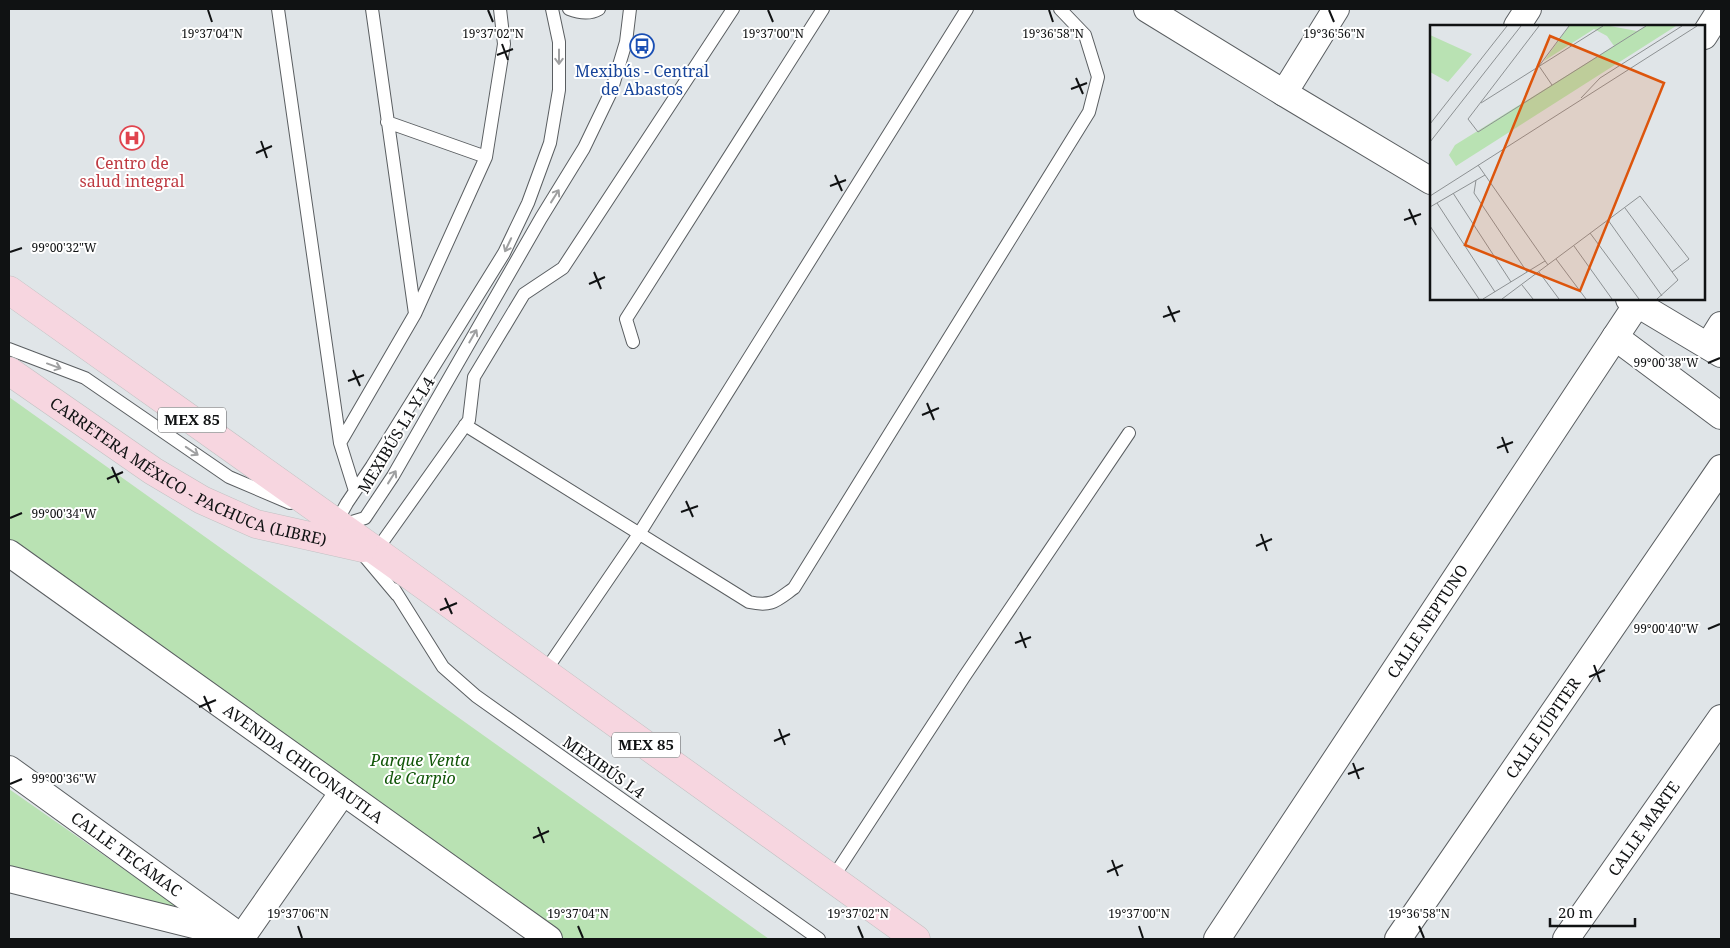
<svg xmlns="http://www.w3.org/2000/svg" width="1730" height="948" viewBox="0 0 1730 948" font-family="'Noto Serif',serif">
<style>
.green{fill:#b9e2b3}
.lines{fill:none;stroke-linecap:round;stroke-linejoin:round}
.lane-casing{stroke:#5a5e61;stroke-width:14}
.street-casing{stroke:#5a5e61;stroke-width:28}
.primary-casing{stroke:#c1c1c2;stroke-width:29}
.lane{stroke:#fff;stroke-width:12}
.street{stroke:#fff;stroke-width:26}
.primary{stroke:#f7d6e0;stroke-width:28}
.oneway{stroke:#9fa0a1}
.ticks{fill:none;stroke:#101213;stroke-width:2}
.labels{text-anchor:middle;stroke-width:4;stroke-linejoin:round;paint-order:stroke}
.shield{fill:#fff;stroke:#58595a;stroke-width:1}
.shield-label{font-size:15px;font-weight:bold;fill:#101213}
.transit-label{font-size:16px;fill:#164399;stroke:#fff}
.health-label{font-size:16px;fill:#be3a42;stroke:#fff}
.street-label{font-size:16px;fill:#101213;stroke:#fff}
.park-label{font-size:16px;font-style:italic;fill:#115608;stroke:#fff}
.inset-road{fill:none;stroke:#8d9193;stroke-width:1}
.view{fill:#dd550c;fill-opacity:0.15;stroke:#dd550c;stroke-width:2.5}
.inset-edge{fill:none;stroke:#101213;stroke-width:2.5}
.ticks-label{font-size:12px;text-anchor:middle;fill:#101213;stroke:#fff;stroke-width:4;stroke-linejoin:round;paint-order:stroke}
</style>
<rect width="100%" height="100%" fill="#e0e5e8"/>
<!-- green -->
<path class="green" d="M9 397 769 939H545L9 557Z
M9 789 191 916 9 874Z"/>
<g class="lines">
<!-- lane casing -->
<g class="lane-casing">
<path id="lane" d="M278 9 340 443 355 491
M569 9C579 13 589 15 599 9
M387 122 486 157
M415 314 486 157 504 44 500 9
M633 342 626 319 823 9
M9 349 85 378 229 477 290 503
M465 425 749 602C772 607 776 601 794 588L1089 112 1098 77 1085 35 1060 9
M340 443 415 314 372 9
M342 525 365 518 393 476 541 218 584 148 611 92 626 42 630 9
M340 526 342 512 347 503 372 466 504 253 528 203 550 143 559 90V42L552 9
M360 551 397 595
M376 551 469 420 474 377 524 294 563 268 733 9
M394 589 443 667 476 696 819 939
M544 673 639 534 967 9
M832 879 964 677 1129 433"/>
</g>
<!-- street casing -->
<g class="street-casing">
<g id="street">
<path d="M1147 9 1284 93 1431 181"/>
<path d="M1517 26 1528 9"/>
<path d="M1704 36 1721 9"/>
<path d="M1284 93 1336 9"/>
<path d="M1629 299 1721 354"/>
<path d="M1615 337 1721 416"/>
<path d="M1708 346 1721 325"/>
<path id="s1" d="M9 553 549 939"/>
<path id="s2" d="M9 769 230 929"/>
<path d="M9 879 242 937 343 792"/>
<path id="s3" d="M1217 939 1637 304"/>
<path id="s4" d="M1398 939 1721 468"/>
<path id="s5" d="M1566 939 1721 718"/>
</g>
</g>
<!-- primary casing -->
<g class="primary-casing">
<g id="primary">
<path d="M9 290 376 551 916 939"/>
<path id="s6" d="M9 371 153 471 202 500 256 524 363 548"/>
</g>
</g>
<!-- lane -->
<use href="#lane" class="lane"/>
<!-- street -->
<use href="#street" class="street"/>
<!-- primary -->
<use href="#primary" class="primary"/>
</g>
<!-- one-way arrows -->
<defs><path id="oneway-shaft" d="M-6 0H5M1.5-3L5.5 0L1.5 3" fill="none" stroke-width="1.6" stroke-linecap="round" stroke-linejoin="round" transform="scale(1.25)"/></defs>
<g class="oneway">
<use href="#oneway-shaft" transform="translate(559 57) rotate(90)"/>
<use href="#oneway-shaft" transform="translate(555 196) rotate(-58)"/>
<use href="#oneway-shaft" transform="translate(508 245) rotate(115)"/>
<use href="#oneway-shaft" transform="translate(473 336) rotate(-60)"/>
<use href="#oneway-shaft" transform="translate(54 366) rotate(20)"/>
<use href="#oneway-shaft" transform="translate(192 451) rotate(34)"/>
<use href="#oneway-shaft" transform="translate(392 477) rotate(-58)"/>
</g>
<!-- ticks -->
<path class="ticks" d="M208 10 212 22M488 10 493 22M768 10 773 22M1049 10 1053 22M1329 10 1334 22M502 44 508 60M497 55 513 49M1076 78 1083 94M1071 89 1087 83M261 141 267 158M256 153 272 146M835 175 842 191M830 186 846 180M1409 209 1416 225M1404 220 1421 214M10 252 22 248M594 272 601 289M589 284 605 277M1168 306 1175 322M1163 317 1180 311M1708 363 1720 358M353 370 360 386M348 381 364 375M927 403 934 420M922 415 939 408M1502 437 1508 453M1497 448 1513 442M112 467 119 483M107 479 123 472M686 501 693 517M681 512 698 506M10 518 22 513M1261 534 1267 551M1256 546 1272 539M445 598 452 614M440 610 457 603M1708 629 1720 624M1020 632 1026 648M1015 643 1031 637M1594 665 1600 682M1589 677 1605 670M204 696 211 712M199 707 216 700M779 729 785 745M774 741 790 734M1353 763 1359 779M1348 774 1364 768M10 784 22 779M538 827 544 843M533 838 549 831M1112 860 1118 876M1107 872 1123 865M298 926 302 938M578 926 583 938M858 926 863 938M1139 926 1143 938M1419 926 1424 938"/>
<!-- icons -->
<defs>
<g id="bus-ring" transform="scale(1.25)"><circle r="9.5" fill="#fff" stroke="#1a4fb4" stroke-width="1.5"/><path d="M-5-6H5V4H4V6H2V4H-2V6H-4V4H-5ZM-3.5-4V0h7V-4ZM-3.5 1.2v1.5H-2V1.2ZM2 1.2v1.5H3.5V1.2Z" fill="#1a4fb4"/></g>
<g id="hospital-ring" transform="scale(1.25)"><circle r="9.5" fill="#fff" stroke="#e0444e" stroke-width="1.5"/><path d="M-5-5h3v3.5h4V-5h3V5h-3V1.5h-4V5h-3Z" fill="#e0444e"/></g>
</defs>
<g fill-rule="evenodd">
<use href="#bus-ring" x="642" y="46"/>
<use href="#hospital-ring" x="132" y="138"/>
</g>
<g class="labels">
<!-- shield labels -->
<g class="shield">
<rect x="158" y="407.5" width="68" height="25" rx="4"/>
<rect x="612" y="732.5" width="68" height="25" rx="4"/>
</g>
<g class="shield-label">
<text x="192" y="425">MEX 85</text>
<text x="646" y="750">MEX 85</text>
</g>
<!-- transit labels -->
<g class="transit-label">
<text x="642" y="77">Mexibús - Central<tspan x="642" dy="18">de Abastos</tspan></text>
</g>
<!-- health labels -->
<g class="health-label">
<text x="132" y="169">Centro de<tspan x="132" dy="18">salud integral</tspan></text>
</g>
<!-- street labels -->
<g class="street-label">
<text transform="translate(396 435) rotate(-59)" y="6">MEXIBÚS L1 Y L4</text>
<text dy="6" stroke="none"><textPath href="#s6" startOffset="208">CARRETERA MÉXICO - PACHUCA (LIBRE)</textPath></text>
<text dy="6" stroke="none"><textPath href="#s3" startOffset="381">CALLE NEPTUNO</textPath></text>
<text dy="6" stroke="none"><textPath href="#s4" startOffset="256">CALLE JÚPITER</textPath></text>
<text dy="6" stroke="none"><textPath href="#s1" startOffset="362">AVENIDA CHICONAUTLA</textPath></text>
<text transform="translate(604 767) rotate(35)" y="6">MEXIBÚS L4</text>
<text dy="6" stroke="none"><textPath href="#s5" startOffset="135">CALLE MARTE</textPath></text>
<text dy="6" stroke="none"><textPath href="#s2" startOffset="145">CALLE TECÁMAC</textPath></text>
</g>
<!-- park labels -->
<g class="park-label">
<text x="420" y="766">Parque Venta<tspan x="420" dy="18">de Carpio</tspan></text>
</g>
</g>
<!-- overview -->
<g transform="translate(1430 25)">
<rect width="275" height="275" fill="#e0e5e8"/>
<path d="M139 1H180L207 6 216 1H246L26 141 19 130 25 120 184 21 177 11 164 4 114 36ZM0 10 42 29 18 57 0 47Z" fill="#b9e2b3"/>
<path class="inset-road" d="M109 1 38 94 48 107 216 1M122 60 109 41 139 1M151 73 170 53 252 1M51 78 173 1M0 99 77 1M0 117 91 1M48 140 118 240M46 155 44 168 97 247M23 168 81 257M0 171 267 1M7 178 65 267M0 182 55 150M195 183 248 255 227 274M178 195 232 271M0 201 49 274M160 208 209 274M144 221 182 274M126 234 156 274M109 247 129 274M92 260 103 274M53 274 115 236M72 274 210 171 259 234 242 247"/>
<path class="view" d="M120 11 234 58 150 266 35 220Z"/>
<rect width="275" height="275" class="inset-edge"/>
</g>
<g class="ticks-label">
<text x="212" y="38">19°37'04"N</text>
<text x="493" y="38">19°37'02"N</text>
<text x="773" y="38">19°37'00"N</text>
<text x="1053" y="38">19°36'58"N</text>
<text x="1334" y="38">19°36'56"N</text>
<text x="64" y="252">99°00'32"W</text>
<text x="1666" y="367">99°00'38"W</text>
<text x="64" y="518">99°00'34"W</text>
<text x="1666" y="633">99°00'40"W</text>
<text x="64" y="783">99°00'36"W</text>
<text x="298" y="918">19°37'06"N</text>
<text x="578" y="918">19°37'04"N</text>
<text x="858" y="918">19°37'02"N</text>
<text x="1139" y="918">19°37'00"N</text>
<text x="1419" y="918">19°36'58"N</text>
</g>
<!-- border -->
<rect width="1730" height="948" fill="none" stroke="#101213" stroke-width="20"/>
<!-- scale -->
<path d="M1550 918v8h85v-8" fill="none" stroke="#101213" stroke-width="2.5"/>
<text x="1558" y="918" font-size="15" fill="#101213" stroke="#ffffff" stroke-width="4" paint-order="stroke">20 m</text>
</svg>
